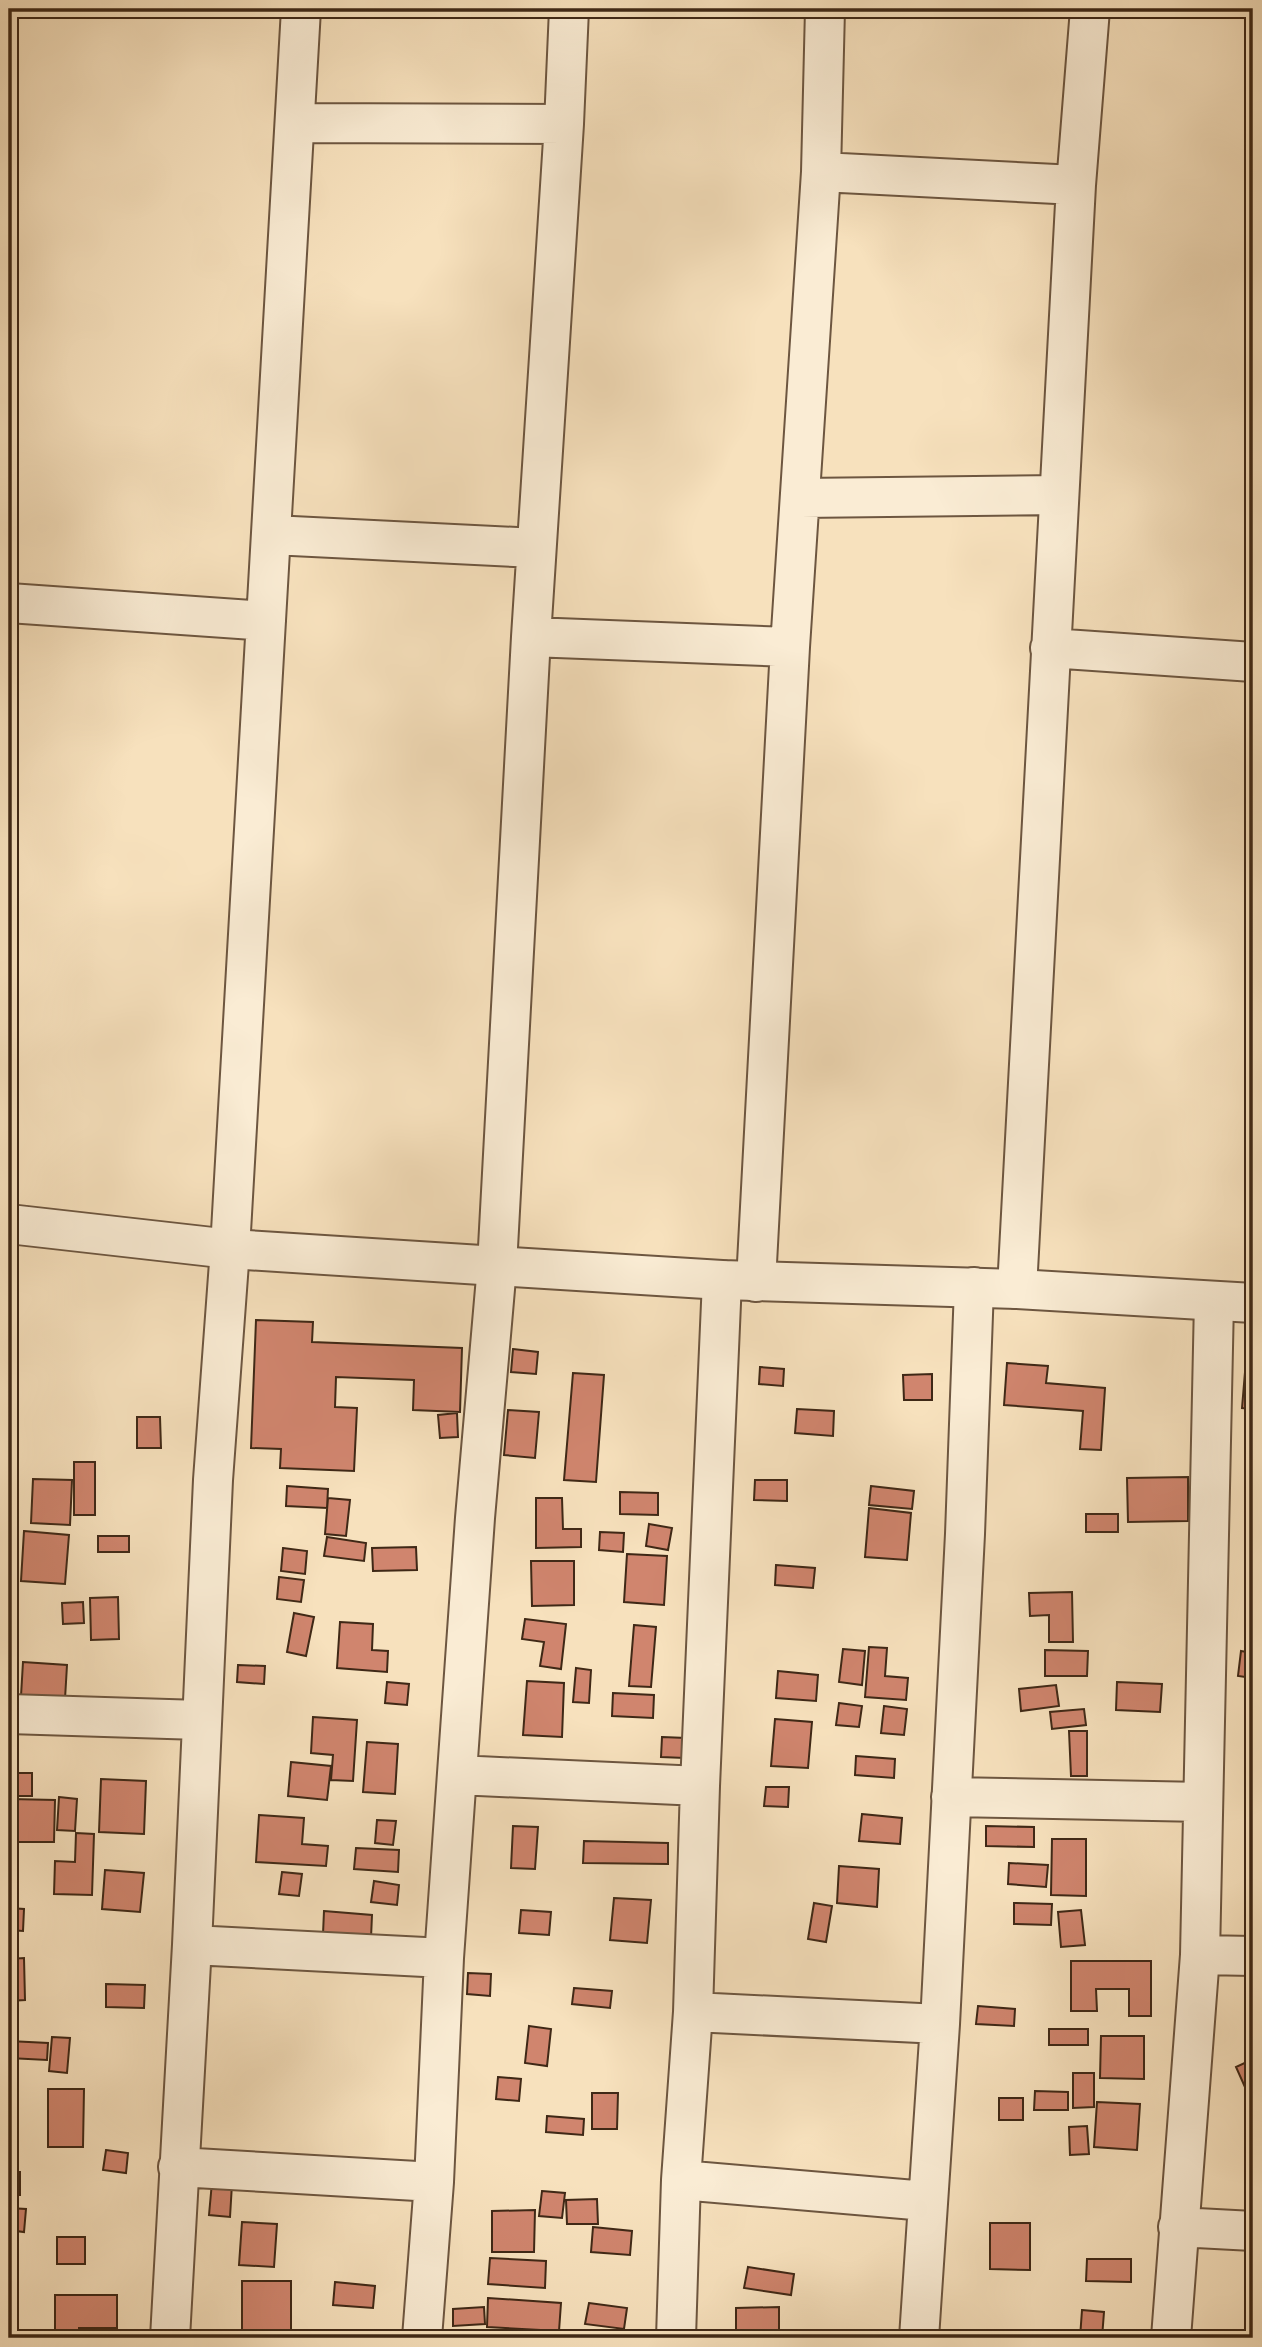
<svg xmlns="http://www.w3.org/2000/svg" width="1262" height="2347" viewBox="0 0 1262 2347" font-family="Vollkorn,serif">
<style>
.building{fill:#d0856e;stroke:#3f2816;stroke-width:2}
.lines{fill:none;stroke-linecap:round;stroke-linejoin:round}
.minor-casing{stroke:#6d5640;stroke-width:42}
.tertiary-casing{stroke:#6d5640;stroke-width:42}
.minor{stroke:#faecd4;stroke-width:38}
.tertiary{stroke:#faecd4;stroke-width:38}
</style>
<rect width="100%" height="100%" fill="#f7e1bd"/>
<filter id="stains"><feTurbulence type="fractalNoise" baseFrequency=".00286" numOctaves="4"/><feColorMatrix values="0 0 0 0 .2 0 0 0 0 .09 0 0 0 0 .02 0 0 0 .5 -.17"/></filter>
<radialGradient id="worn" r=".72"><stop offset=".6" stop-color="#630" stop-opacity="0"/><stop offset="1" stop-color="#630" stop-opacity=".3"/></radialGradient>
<!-- building -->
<path class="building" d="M256 1320 313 1322 312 1342 462 1348 460 1412 413 1410 414 1380 336 1377 335 1407 357 1408 354 1471 280 1468 281 1449 251 1448Z
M513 1349 538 1352 536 1374 511 1372Z
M1007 1363 1048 1366 1046 1383 1105 1388 1101 1450 1080 1449 1083 1411 1004 1405Z
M760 1367 784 1369 783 1386 759 1384Z
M1245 1372 1253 1373V1409L1242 1408Z
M573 1373 604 1375 596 1482 564 1480Z
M932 1374V1400H904L903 1375Z
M797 1409 834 1411 833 1436 795 1433Z
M508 1410 539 1412 535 1458 504 1455Z
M457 1413 458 1437 440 1438 438 1415Z
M137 1417H160L161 1448H137Z
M74 1462H95V1515H74Z
M1188 1477V1521L1128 1522 1127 1478Z
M33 1479 72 1480 70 1525 31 1523Z
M755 1480H787V1501L754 1500Z
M287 1486 328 1489 327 1508 286 1506Z
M871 1486 914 1491 912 1509 869 1505Z
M620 1492 658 1493V1515L620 1514Z
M328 1498 350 1500 346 1536 325 1534Z
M536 1498H562L563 1529H581V1547L536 1548Z
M869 1508 911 1513 907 1560 865 1557Z
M1086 1514H1118V1532H1086Z
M649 1524 672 1528 668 1550 646 1546Z
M24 1531 69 1535 65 1584 21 1581Z
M600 1532 624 1533 623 1552 599 1550Z
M98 1536H129V1552H98Z
M327 1537 366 1543 364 1561 324 1556Z
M416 1547 417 1570 373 1571 372 1548Z
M283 1548 307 1551 305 1574 281 1571Z
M627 1554 667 1556 664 1605 624 1602Z
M531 1561H574V1605L532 1606Z
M776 1565 815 1568 813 1588 775 1585Z
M279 1577 304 1580 301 1602 277 1599Z
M1072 1592 1073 1642H1049V1615L1030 1616 1029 1593Z
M118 1597 119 1639 91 1640 90 1598Z
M83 1602 84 1623 63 1624 62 1603Z
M294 1613 314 1617 306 1656 287 1652Z
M525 1619 566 1624 561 1669 540 1666 544 1642 522 1639Z
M340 1622 373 1624 372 1650 388 1651 387 1672 337 1668Z
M634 1625 656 1627 651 1687 629 1686Z
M869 1647 887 1648 885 1676 908 1678 906 1700 865 1697Z
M843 1649 865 1651 862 1685 839 1682Z
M1045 1650 1088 1651 1087 1676H1045Z
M1241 1651 1253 1653V1678L1238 1676Z
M23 1662 67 1665 64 1716 20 1713Z
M238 1665 265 1666 264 1684 237 1682Z
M576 1668 591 1670 589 1703 573 1702Z
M778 1671 818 1675 816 1701 776 1698Z
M527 1681 564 1683 562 1737 523 1735Z
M387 1682 409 1684 407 1705 385 1703Z
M1117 1682 1162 1684 1160 1712 1116 1710Z
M1056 1685 1059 1706 1021 1711 1019 1689Z
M613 1693 654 1695 653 1718 612 1716Z
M839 1703 862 1706 859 1727 836 1725Z
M884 1706 907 1709 904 1735 881 1733Z
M1084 1709 1086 1725 1052 1729 1050 1712Z
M313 1717 357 1720 353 1781 331 1780 333 1755 311 1753Z
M775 1719 812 1722 808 1768 771 1766Z
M1069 1731H1087V1776H1071Z
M662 1737 686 1738 685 1758 661 1757Z
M367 1742 398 1744 395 1794 363 1792Z
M856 1756 895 1759 894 1778 855 1775Z
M291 1762 331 1766 327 1800 288 1796Z
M9 1773H32V1796H9Z
M101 1779 146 1781 144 1834 99 1832Z
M766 1787H789L788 1807 764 1806Z
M59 1797 77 1799 75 1831 57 1830Z
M10 1799 55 1800 54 1842H10Z
M862 1814 902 1818 900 1844 859 1841Z
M259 1815 304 1818 302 1844 328 1846 326 1866 256 1862Z
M377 1820 396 1821 393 1845 375 1843Z
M513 1826 538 1827 535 1869 511 1868Z
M986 1826 1034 1827V1847L986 1846Z
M76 1833 94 1834 92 1895 54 1894 55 1861 75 1862Z
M1052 1839H1086V1896L1051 1895Z
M584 1841 668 1843V1864L583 1863Z
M356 1848 399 1850 398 1872 354 1869Z
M1009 1863 1048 1865 1046 1887 1008 1884Z
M839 1866 879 1869 877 1907 837 1903Z
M105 1870 144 1873 140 1912 102 1909Z
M282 1872 302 1874 299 1896 279 1894Z
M374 1881 399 1885 397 1905 371 1902Z
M614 1898 651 1900 647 1943 610 1940Z
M814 1903 832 1906 826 1942 808 1939Z
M1014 1903 1052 1904 1051 1925 1014 1924Z
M9 1908 24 1909 23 1931 9 1930Z
M521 1910 551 1912 549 1935 519 1933Z
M1081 1910 1085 1945 1061 1947 1058 1912Z
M324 1911 372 1915 371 1938 323 1934Z
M24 1958 25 2000 9 2001V1959Z
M1071 1961H1151V2016H1129V1989H1096L1097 2011H1071Z
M468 1973 491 1974 490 1996 467 1994Z
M106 1984 145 1985 144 2008 106 2007Z
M574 1988 612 1991 610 2008 572 2004Z
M978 2006 1015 2009 1014 2026 976 2024Z
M529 2026 551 2029 547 2066 525 2063Z
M1049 2029H1088V2045H1049Z
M1101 2036H1144V2079L1100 2078Z
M52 2037 70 2038 67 2073 49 2071Z
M9 2041 48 2043 47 2060 9 2058Z
M1253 2059V2105L1236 2067Z
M1073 2073H1094V2107L1073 2108Z
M498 2077 521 2079 519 2101 496 2099Z
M48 2089H84L83 2147H48Z
M1035 2091 1068 2092V2110H1034Z
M592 2093H618L617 2129H592Z
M999 2098H1023V2120H999Z
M1097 2102 1140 2104 1137 2150 1094 2147Z
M547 2116 584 2119 583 2135 546 2132Z
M1087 2126 1089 2154 1070 2155 1069 2127Z
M16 2134 17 2164H9V2135Z
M106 2150 128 2153 126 2173 103 2170Z
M9 2172H20V2195H9Z
M212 2182 232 2184 230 2217 209 2215Z
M542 2191 565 2193 562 2218 539 2216Z
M597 2199 598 2224H567L566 2200Z
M9 2208 26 2209 24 2232 9 2230Z
M535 2210 534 2252H492V2211Z
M242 2222 277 2224 274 2267 239 2265Z
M990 2223H1030V2270L990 2269Z
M593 2227 632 2231 630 2255 591 2252Z
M57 2237H85V2264H57Z
M490 2258 546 2261 545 2288 488 2284Z
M1087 2259H1131V2282L1086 2281Z
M748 2267 794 2274 791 2295 744 2288Z
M242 2281H291V2333H242Z
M335 2282 375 2286 373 2308 333 2305Z
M55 2295H117V2328H79V2338H55Z
M488 2298 561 2303 559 2331 487 2327Z
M589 2303 627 2308 624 2329 585 2324Z
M484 2307 485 2324 453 2326V2309Z
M779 2307V2338H736V2308Z
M1082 2310 1104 2312 1102 2338H1080Z
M587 2333 624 2335V2338H587Z"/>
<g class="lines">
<!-- minor casing -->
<g class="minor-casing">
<path id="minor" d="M296 123 564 124
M821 172 1076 185
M801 498 1059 495
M272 535 536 548
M9 603 266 621
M531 637 790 647
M1050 648 1253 662
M756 1282 790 647 821 172 825 9
M1017 1289 1076 185 1090 9
M9 1714 200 1720
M457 1775 700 1786
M951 1797 1203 1802
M192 1945 444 1958
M1200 1955 1253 1956
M693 2012 940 2024
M178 2167 434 2182
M681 2180 926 2201
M1178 2227 1253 2231
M170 2338 192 1945 213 1480 230 1249 301 9
M422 2338 434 2182 444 1958 475 1518 497 1266 531 637 564 124 569 9
M676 2338 681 2180 693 2012 700 1786 722 1280
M919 2338 940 2024 965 1534 974 1287
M1171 2338 1200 1955 1214 1301"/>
</g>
<!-- tertiary casing -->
<g class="tertiary-casing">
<path id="tertiary" d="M9 1224 230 1249 497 1266 722 1280 1017 1289 1253 1303"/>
</g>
<!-- minor -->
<use href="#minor" class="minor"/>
<!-- tertiary -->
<use href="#tertiary" class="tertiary"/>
</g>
<!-- margin -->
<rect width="1262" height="2347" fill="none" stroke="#f7e1bd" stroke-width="35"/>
<rect x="10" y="10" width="1241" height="2326" fill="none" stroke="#3f2816" stroke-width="3.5"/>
<rect x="18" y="18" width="1227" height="2312" fill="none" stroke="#3f2816" stroke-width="2"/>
<rect width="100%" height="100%" filter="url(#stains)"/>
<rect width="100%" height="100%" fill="url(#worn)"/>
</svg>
